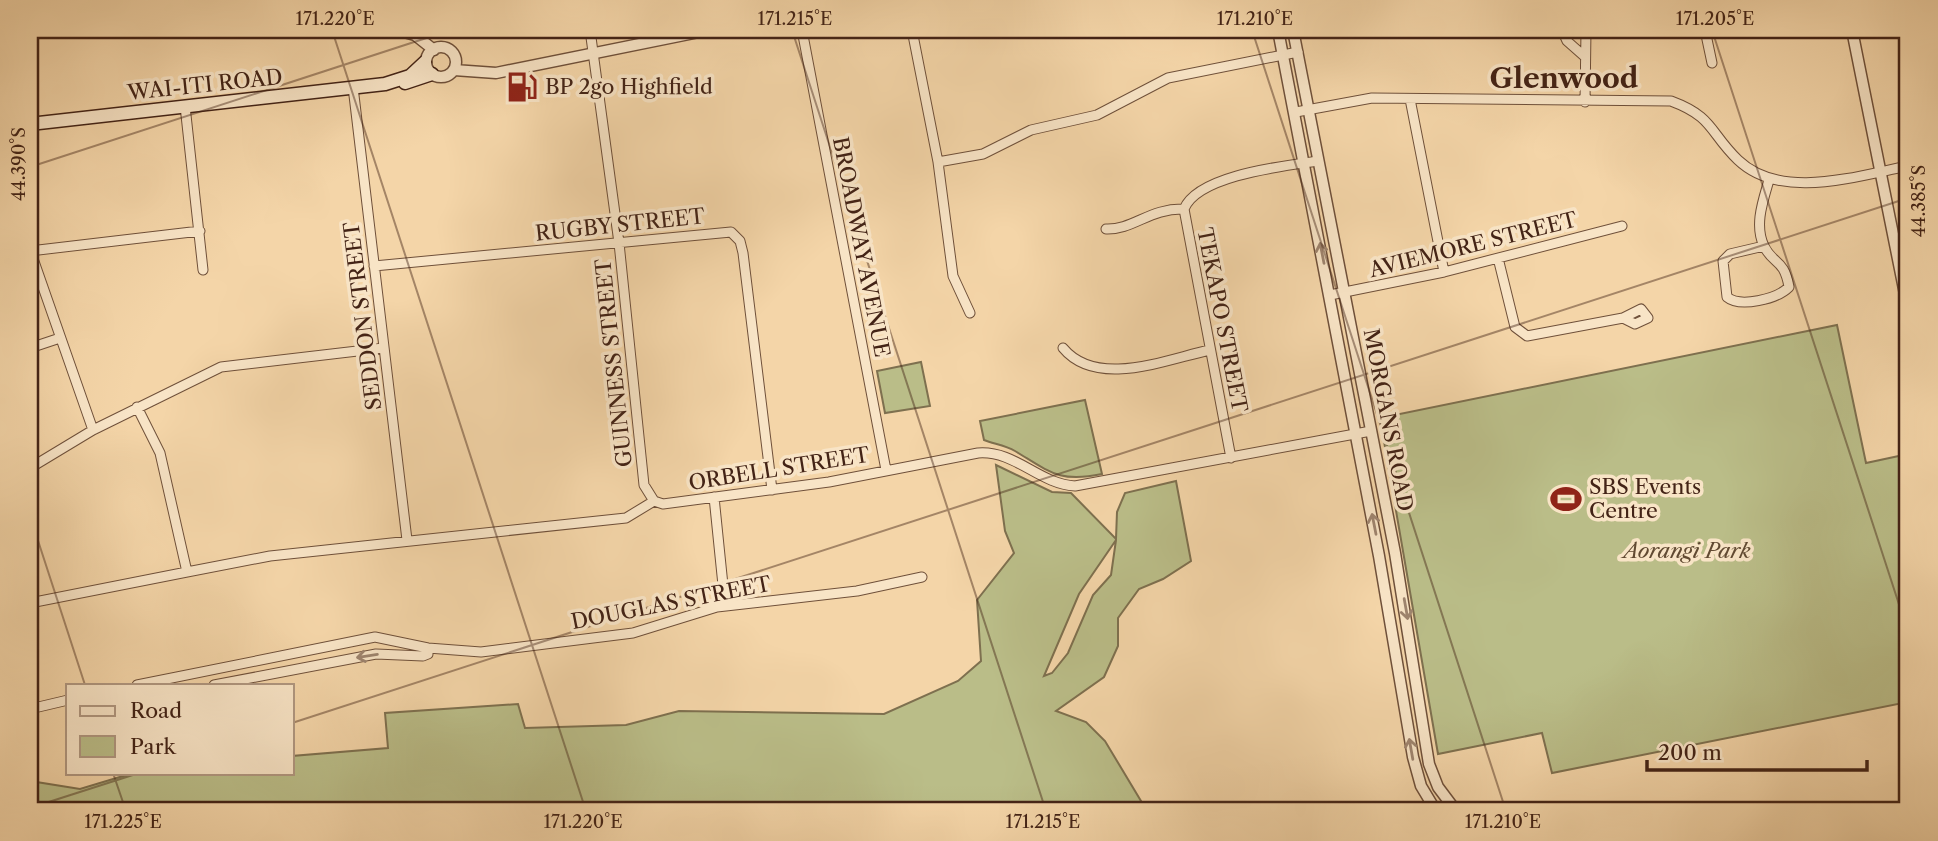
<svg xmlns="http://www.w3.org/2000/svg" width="1938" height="841" viewBox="0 0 1938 841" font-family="'Libre Caslon Text',serif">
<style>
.green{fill:#babd88;stroke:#7e704f;stroke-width:2;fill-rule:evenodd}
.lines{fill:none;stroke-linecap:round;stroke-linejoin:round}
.minor-casing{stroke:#6f503a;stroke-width:11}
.tertiary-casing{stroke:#6f503a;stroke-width:13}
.secondary-casing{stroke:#432316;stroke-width:15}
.minor{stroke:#f8e4c6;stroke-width:9}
.tertiary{stroke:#f8e4c6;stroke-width:10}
.secondary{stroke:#f8e4c6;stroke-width:12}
.oneway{stroke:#9e846e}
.ticks{fill:none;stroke:#432316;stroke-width:2;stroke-opacity:0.45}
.labels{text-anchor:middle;stroke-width:7;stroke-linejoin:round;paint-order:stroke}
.street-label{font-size:21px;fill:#432316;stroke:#f8e4c6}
.poi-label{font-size:21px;fill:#432316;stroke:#f8e4c6;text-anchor:start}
.park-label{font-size:21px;font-style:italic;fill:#614a32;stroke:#f8e4c6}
.district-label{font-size:28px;font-weight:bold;fill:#432316;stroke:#f8e4c6}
.neatline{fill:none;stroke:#432316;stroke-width:2.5}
.ticks-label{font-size:18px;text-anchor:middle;fill:#432316}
</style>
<rect width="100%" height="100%" fill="#f4d5a8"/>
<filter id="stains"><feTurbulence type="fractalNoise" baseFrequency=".00286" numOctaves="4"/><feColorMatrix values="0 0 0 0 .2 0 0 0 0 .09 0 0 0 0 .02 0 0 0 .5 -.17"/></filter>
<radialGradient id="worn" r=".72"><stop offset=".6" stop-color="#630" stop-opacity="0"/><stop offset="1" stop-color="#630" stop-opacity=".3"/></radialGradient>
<!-- green -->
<path class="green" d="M1837 325 1866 463 1908 454V702L1552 773 1542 733 1438 754 1380 418Z
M921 362 930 406 885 413 877 371Z
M1085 400 1102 474C1059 483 1050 472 1015 451 1005 445 994 444 984 440L980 421Z
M996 465 1052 492 1071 493 1116 539 1117 512 1125 493 1176 481 1191 561 1163 579 1139 589 1118 618V646L1104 677 1056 711 1086 722 1105 741 1147 811H30V781L80 789 133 773H292V756L388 748 385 713 518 704 525 728 626 725 679 711 884 714 958 681 981 661 977 600 1014 553 1005 531ZM1116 540 1111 575 1093 595 1068 653 1052 673 1044 676 1079 594Z"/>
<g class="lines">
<!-- minor casing -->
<g class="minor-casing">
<path id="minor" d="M590 30 619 243 644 485 654 501
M802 30 886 470
M912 30 938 162 953 276 970 313
M1562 30 1567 41 1584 56
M1705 30 1712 63
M353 87 407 540
M1410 99 1444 272
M1585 102 1586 30
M185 106 203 270
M1296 112 1372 98 1671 101C1714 117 1709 132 1738 160 1781 201 1856 176 1908 166
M938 162 983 154 1031 130 1097 115 1168 78 1298 52
M1106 229C1133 230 1150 208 1184 209
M1764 246 1730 254 1723 261 1727 297C1740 308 1777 299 1789 287 1784 258 1773 265 1764 246 1754 225 1763 201 1769 180
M30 250 93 430
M30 251 200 231
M1498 258 1515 327 1527 336 1623 318 1641 309 1648 318 1635 324 1623 318
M374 266 731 232 740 241 743 253 772 490
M1330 295 1444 272 1622 226
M30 348 60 338
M1063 348C1097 389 1167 359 1210 350
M1231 458 1184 209C1198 175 1284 166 1318 161
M30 468 93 430 221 367 383 348
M714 497 724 595 717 607
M187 572 270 556 626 518 654 501 663 504 829 482 978 453C1015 450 1039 484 1075 486L1371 431
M30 603 187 572 160 453 137 407
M137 685 375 637 428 648 481 652 633 633 717 607 857 591 922 577
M214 685 376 654 423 656 428 654V648
M30 709 68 700"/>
</g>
<!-- tertiary casing -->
<g class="tertiary-casing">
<path id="tertiary" d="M397 30 415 35 434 50
M1278 30 1379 556 1413 757 1421 786 1436 811
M1293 30 1395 553 1429 764 1438 787 1456 811
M1852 30 1908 309
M426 62a15 15 0 1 1 30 0a15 15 0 1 1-30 0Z
M454 70 496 73 709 30"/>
</g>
<!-- secondary casing -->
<g class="secondary-casing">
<path id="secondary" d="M405 83 432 74
M30 124 385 84 410 76 425 62"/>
</g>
<!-- minor -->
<use href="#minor" class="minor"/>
<!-- tertiary -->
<use href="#tertiary" class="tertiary"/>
<!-- secondary -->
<use href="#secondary" class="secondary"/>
</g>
<!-- one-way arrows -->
<defs><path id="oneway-shaft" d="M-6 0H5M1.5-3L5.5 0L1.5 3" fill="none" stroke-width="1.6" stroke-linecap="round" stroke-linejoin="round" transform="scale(1.75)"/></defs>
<g class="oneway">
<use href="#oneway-shaft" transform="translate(1322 253) rotate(-101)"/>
<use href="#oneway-shaft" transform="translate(1374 524) rotate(-101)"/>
<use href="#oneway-shaft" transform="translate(1406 609) rotate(80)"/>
<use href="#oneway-shaft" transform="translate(367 656) rotate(171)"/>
<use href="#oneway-shaft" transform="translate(1411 749) rotate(-100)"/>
</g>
<!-- ticks -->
<path class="ticks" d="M332 30 586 811M792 30 1046 811M1252 30 1506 811M1712 30 1908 632M30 167 451 30M30 516 85 685M292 723 1908 198M113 773 126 811M30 808 139 773"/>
<!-- icons -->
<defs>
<g id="fuel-bare" transform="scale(2.415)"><path d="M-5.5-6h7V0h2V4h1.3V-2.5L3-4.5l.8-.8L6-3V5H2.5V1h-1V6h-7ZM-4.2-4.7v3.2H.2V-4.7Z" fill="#8f2418" stroke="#f8e4c6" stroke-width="2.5" paint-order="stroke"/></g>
<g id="stadium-bare" transform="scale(2.415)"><path d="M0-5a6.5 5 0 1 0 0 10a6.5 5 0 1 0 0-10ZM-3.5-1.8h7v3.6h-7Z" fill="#8f2418" stroke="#f8e4c6" stroke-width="2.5" paint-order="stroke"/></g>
</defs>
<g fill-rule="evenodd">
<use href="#fuel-bare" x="522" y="87"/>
<use href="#stadium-bare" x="1566" y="499"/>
</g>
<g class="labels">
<!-- street labels -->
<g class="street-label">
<text transform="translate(205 85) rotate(-6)" y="7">WAI-ITI ROAD</text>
<text transform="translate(620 225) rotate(-6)" y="7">RUGBY STREET</text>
<text transform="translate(1473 245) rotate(-14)" y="7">AVIEMORE STREET</text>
<text transform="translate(861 247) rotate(79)" y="7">BROADWAY AVENUE</text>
<text transform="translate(363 316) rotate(-97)" y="7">SEDDON STREET</text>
<text transform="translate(1222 320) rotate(79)" y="7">TEKAPO STREET</text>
<text transform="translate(614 363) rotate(-96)" y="7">GUINNESS STREET</text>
<text transform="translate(1388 420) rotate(79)" y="7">MORGANS ROAD</text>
<text transform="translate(779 469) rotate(-9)" y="7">ORBELL STREET</text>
<text transform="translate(671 603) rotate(-11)" y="7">DOUGLAS STREET</text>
</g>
<!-- poi labels -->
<g class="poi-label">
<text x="545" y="94">BP 2go Highfield</text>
<text x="1589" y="494">SBS Events<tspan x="1589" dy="24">Centre</tspan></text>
</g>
<!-- park labels -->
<g class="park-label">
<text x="1687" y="558">Aorangi Park</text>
</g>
<!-- district labels -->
<g class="district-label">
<text x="1564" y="88">Glenwood</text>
</g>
</g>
<!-- margin -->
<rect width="1938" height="841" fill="none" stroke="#f4d5a8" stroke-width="77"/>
<!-- legend -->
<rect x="66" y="684" width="228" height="91" fill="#f8e4c6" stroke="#b09780" stroke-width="2"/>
<rect x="80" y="706" width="35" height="10" fill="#f8e4c6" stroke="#b09780" stroke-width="2"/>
<text x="130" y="718" font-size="21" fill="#432316">Road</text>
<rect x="80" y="736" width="35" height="21" fill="#babd88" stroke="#b09780" stroke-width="2"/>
<text x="130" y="754" font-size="21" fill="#432316">Park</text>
<!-- scale -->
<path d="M1647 760v10h220v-10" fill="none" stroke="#432316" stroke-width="3.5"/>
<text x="1658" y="760" font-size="21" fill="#432316" stroke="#f8e4c6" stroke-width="5" paint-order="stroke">200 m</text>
<rect x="38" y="38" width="1861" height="764" class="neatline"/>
<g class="ticks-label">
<text x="335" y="25">171.220°E</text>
<text x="795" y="25">171.215°E</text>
<text x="1255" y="25">171.210°E</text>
<text x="1715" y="25">171.205°E</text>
<text transform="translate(19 164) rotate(-90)" y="6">44.390°S</text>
<text transform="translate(1919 201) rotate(-90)" y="6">44.385°S</text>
<text x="123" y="828">171.225°E</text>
<text x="583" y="828">171.220°E</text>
<text x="1043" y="828">171.215°E</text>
<text x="1503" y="828">171.210°E</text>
</g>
<rect width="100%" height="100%" filter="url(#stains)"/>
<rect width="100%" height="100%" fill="url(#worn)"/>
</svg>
